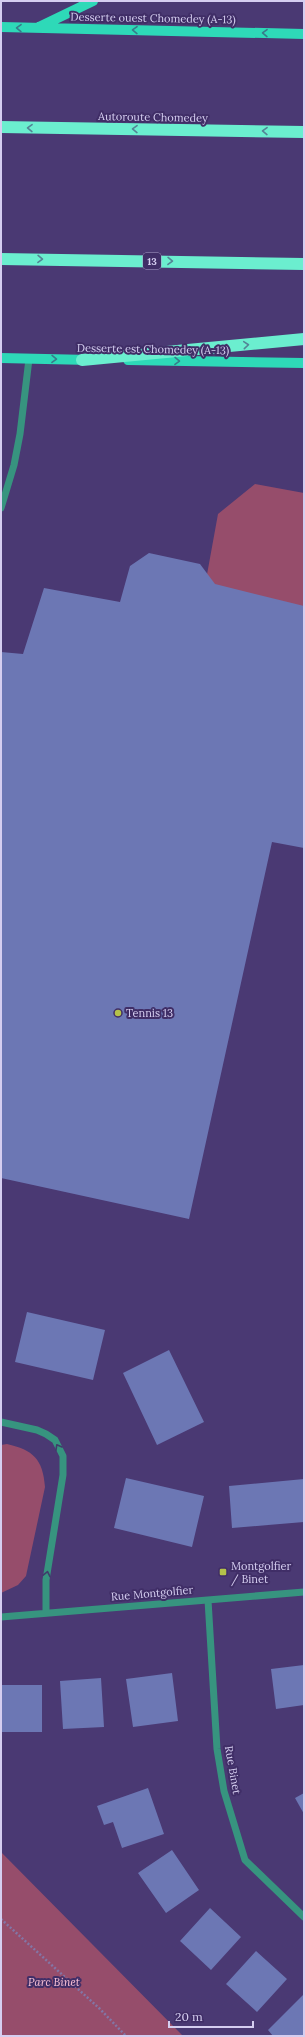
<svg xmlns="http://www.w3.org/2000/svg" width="305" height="2037" viewBox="0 0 305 2037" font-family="Lora,serif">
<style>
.green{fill:#964d6b}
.building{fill:#6c77b4}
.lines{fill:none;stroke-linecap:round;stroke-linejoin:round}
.path{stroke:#8376a6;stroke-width:2.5;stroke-dasharray:2 2;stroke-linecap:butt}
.minor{stroke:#37947f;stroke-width:7}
.major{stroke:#2ed9b8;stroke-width:10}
.highway{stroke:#6beecf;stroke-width:12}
.oneway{stroke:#387b8b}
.oneway2{stroke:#538496}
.oneway3{stroke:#3f3d6b}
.poi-dot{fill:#b4c24a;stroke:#402e67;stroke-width:1.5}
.labels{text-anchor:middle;stroke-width:4;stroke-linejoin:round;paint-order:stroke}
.shield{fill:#402e67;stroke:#a89ec7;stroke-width:1}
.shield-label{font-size:10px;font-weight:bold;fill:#d5cef0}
.street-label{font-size:11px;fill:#d5cef0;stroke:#402e67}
.poi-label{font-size:11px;fill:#d5cef0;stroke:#402e67;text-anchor:start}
.park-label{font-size:11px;font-style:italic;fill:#fbc1d5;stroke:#402e67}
</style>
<rect width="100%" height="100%" fill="#4a3973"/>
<!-- green -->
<path class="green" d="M255 484 304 493V608L204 591 218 514Z
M7 1444C33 1450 43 1459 45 1487L26 1576 18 1585 1 1593V1445Z
M1 1852 183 2036H1Z"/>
<!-- building -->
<path class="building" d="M149 553 200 564 215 584 304 606V848L272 842 189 1219 1 1178V652L23 654 44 588 120 602 130 566Z
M27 1312 105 1330 93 1380 15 1362Z
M169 1350 204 1422 157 1445 123 1373Z
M126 1478 204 1496 192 1547 114 1528Z
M304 1479V1522L232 1528 229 1486Z
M304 1665V1705L276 1709 271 1669Z
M172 1673 178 1721 133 1727 126 1679Z
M101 1678 104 1727 63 1729 60 1681Z
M1 1685H42V1732H1Z
M148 1788 164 1834 122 1848 113 1822 104 1825 97 1806Z
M304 1793V1814L295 1798Z
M172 1850 199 1890 166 1913 138 1873Z
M210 1908 241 1937 211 1970 180 1941Z
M256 1951 287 1979 257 2012 226 1984Z
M304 1994V2036H273L268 2030Z"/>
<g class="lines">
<!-- path -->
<path class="path" d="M1 1919 100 2009 126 2036"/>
<!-- minor -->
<path class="minor" d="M1 508 14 465 20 434 29 359
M1 1422 37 1430 46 1434 55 1440 63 1456V1475L46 1580V1613
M208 1600 217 1749 224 1791 245 1860 304 1917
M1 1617 304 1592"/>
<!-- major -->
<path class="major" d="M1 27 304 34
M39 27 93 1
M1 358 90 360
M128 360 304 363"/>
<!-- highway -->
<path class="highway" d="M1 127 304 132
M1 259 304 264
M82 360 304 339"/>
</g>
<!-- one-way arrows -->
<defs><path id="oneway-chevron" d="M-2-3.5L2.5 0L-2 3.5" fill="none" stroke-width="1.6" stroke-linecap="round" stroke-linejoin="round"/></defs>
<g class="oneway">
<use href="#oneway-chevron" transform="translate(19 28) rotate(-179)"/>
<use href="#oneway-chevron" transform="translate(135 30) rotate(-179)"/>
<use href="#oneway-chevron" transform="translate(265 33) rotate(-179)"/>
<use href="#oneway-chevron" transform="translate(54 359) rotate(1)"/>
<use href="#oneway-chevron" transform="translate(177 361) rotate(1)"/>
</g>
<g class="oneway2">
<use href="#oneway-chevron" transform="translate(30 128) rotate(-179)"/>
<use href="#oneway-chevron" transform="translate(135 129) rotate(-179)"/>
<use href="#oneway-chevron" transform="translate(265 131) rotate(-179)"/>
<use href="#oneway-chevron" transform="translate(40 259) rotate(1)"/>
<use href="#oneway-chevron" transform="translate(170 261) rotate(1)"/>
<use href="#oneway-chevron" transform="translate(246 345) rotate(-5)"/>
</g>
<g class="oneway3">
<use href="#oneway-chevron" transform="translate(58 1447) rotate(-119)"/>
<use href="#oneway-chevron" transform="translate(47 1574) rotate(-78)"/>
</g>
<!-- markers -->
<g class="poi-dot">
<circle cx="118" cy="1013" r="4"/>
<rect x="219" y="1568" width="8" height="8" rx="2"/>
</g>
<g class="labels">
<!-- shield labels -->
<rect class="shield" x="143" y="253" width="18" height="16" rx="3"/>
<g class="shield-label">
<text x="152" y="265">13</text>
</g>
<!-- street labels -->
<g class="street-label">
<text transform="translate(153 18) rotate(1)" y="4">Desserte ouest Chomedey (A-13)</text>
<text transform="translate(153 117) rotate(1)" y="4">Autoroute Chomedey</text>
<text transform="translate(153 349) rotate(1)" y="4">Desserte est Chomedey (A-13)</text>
<text transform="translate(152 1593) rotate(-5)" y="4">Rue Montgolfier</text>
<text transform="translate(233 1770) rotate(80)" y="4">Rue Binet</text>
</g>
<!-- poi labels -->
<g class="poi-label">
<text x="126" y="1017">Tennis 13</text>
<text x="231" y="1570">Montgolfier<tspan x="231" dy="13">/ Binet</tspan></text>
</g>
<!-- park labels -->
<g class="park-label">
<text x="54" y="1986">Parc Binet</text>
</g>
</g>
<!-- border -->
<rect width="305" height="2037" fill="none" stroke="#d5cef0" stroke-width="4"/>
<!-- scale -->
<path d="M169 2021v6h84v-6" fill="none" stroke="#d5cef0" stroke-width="2"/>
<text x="175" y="2021" font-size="12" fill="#d5cef0" stroke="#402e67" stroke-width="3" paint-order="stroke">20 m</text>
</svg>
